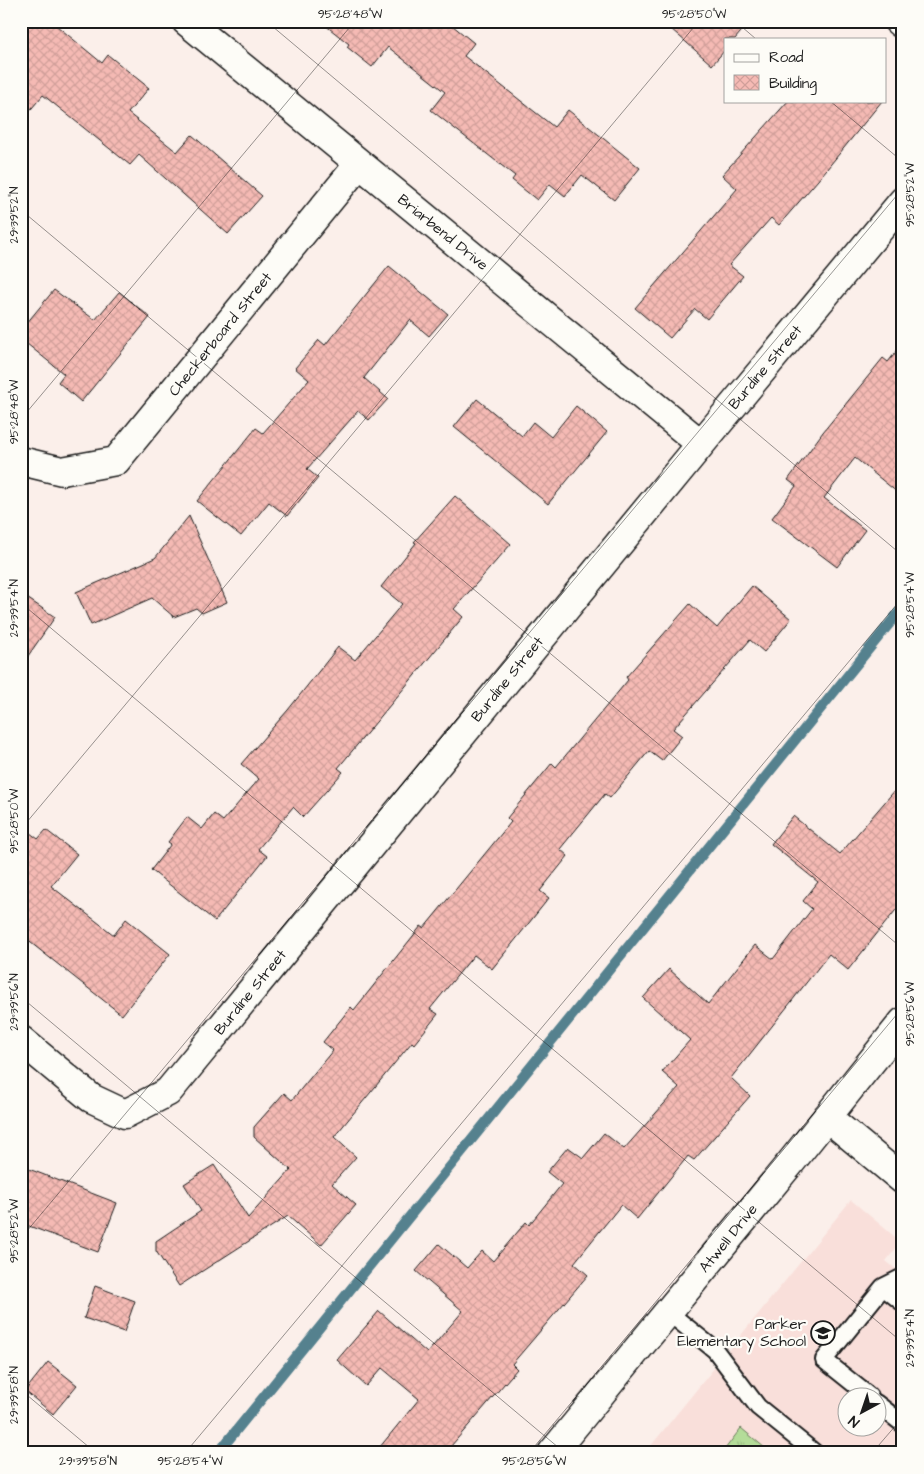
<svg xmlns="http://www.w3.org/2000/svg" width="924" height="1474" viewBox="0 0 924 1474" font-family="'Architects Daughter',sans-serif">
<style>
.built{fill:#f9dfda;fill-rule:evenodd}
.grass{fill:url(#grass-tufts);stroke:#687c5a}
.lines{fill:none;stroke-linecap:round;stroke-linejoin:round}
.stream{stroke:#54818e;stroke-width:10}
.building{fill:url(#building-cross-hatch);stroke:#1c1c1c}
.service-casing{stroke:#1c1c1c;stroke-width:20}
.minor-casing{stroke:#1c1c1c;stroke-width:31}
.service{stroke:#fdfcf7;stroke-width:16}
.minor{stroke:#fdfcf7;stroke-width:28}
.ticks{fill:none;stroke:#1c1c1c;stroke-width:1;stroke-opacity:0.45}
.labels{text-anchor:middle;stroke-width:4.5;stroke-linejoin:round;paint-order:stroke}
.street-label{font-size:15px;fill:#1c1c1c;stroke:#fdfcf7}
.poi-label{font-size:15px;fill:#1c1c1c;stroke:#fdfcf7;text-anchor:end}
.neatline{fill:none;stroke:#1c1c1c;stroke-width:2}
.ticks-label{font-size:12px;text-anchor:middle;fill:#1c1c1c}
</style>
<defs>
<pattern id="grass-tufts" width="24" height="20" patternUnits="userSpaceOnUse" patternTransform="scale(1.25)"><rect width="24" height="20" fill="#b4dc99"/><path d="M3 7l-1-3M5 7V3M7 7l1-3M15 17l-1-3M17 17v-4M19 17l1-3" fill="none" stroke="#9abc83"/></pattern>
<pattern id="building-cross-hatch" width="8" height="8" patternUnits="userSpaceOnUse" patternTransform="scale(1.25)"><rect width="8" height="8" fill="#f5bab4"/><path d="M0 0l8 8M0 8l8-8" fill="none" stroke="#d19f9a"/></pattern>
</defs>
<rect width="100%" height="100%" fill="#fbefea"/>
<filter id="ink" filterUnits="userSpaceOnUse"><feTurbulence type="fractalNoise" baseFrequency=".02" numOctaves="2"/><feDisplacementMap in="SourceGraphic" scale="10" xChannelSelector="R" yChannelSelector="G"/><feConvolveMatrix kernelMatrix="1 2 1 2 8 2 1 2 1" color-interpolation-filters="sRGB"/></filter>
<g filter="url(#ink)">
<!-- built -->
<path class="built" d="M851 1200 901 1242 886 1261 903 1275V1453H645ZM846 1396H876V1426H846Z"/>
<!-- grass -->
<path class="grass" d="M741 1428 771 1453H722Z"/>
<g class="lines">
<!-- stream -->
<path class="stream" d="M218 1453 903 607"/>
</g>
<!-- building -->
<path class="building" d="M21 21H51L102 63 108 55 149 88 128 113 177 152 192 135 262 196 228 234 139 155 130 165 43 95 21 121Z
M320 21H447L474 43 464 56 554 127 568 110 640 168 614 200 582 175 565 196 550 184 537 200 512 180 515 176 431 110 445 92 388 47 372 67 347 47 349 44Z
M662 21H750L735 39H725V50L712 65Z
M788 101H882L818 180 779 225 771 218 729 265 743 276 707 319 695 309 670 338 635 308 737 189 722 175Z
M389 266 448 314 429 336 410 320 364 378 388 399 369 420 358 411 307 469 318 478 287 516 269 502 241 536 197 501 256 428 263 433 309 380 295 368 319 340 325 345Z
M54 290 95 320 119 292 150 317 81 402 58 382 64 374 21 339V330Z
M903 343V497L855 458 824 498 865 530 837 567 772 518 796 486 788 480 823 432 883 358 888 362Z
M477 399 522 436 533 422 551 437 576 406 607 432 548 504 454 427Z
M455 496 511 544 454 609 463 617 338 768 343 772 303 817 293 807 258 849 267 856 215 921 151 870 171 844 168 842 187 817 202 829 214 814 223 821 259 779 241 764 288 710 338 647 355 660 402 604 381 587 416 543 414 542Z
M189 516 227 602 202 613 196 608 174 617 152 598 91 625 76 592 155 558Z
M752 586 791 619 764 652 750 640 673 729 682 736 662 761 649 751 610 798 605 794 560 849 568 856 540 891 549 898 492 969 474 955 430 1009 438 1014 414 1044 412 1042 334 1137 356 1157 332 1184 356 1205 321 1245 288 1216 179 1286 156 1251V1241L201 1211 184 1184 214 1165 248 1218 291 1170 254 1137V1127L284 1093 292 1100 333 1050 323 1042 351 1007 354 1010 421 926 424 928 511 822 507 818 552 763 556 767 628 680 626 677 690 604 717 628Z
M21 594 55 617 21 666Z
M903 781V901L848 970 829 954 731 1078 750 1096 694 1160 688 1156 637 1219 621 1205 574 1263 588 1275 512 1364 517 1369 445 1453H375L419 1399 382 1368 366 1386 337 1360 379 1311 427 1353 463 1311 416 1271 439 1244 467 1268 482 1251 493 1261 526 1222 529 1225 562 1184 547 1172 568 1147 583 1158 604 1133 624 1149 679 1087 662 1072 690 1040 643 998 669 969 708 1004 755 945 773 959 812 909 803 901 818 882 771 844 793 816 840 854Z
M21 826 38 839 46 830 77 854 51 886 114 935 126 919 170 954 122 1015 21 935Z
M21 1166 117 1203 98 1252 21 1223Z
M95 1286 135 1301 124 1332 84 1318Z
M48 1362 77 1385 53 1414 25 1391Z"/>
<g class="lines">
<!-- service casing -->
<g class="service-casing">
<path id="service" d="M883 1287 903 1303
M668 1312 715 1350 758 1407 815 1453
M869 1396 824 1360 883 1287 903 1277
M876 1403 903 1424"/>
</g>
<!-- minor casing -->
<g class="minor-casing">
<path id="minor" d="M186 21 701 444
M898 21 903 25
M21 461 62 471 116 461 359 164
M21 1040 91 1098 125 1114 168 1092 701 444 903 201
M827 1117 903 1180
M552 1453 792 1161 903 1022"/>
</g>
<!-- service -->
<use href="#service" class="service"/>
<!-- minor -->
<use href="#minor" class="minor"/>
</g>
</g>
<!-- ticks -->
<path class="ticks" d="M266 21 903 556M735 21 756 39M830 101 903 162M21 210 903 949M21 419 355 21M21 603 903 1343M21 829 699 21M21 997 565 1453M21 1238 903 188M21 1390 96 1453M185 1453 903 597M529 1453 903 1007M872 1453 903 1417"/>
<!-- icons -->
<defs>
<g id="school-ring" transform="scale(1.25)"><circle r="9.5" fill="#fdfcf7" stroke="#1c1c1c" stroke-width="1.5"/><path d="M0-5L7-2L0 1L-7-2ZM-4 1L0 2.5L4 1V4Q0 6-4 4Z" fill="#1c1c1c"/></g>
</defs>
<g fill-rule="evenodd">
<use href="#school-ring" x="823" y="1333"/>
</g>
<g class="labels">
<!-- street labels -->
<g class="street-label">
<text transform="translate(443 232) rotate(39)" y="5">Briarbend Drive</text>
<text transform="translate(220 334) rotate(-51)" y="5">Checkerboard Street</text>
<text transform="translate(765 367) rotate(-50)" y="5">Burdine Street</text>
<text transform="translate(507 679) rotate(-51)" y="5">Burdine Street</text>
<text transform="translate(250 992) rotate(-51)" y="5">Burdine Street</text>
<text transform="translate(728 1238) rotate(-51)" y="5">Atwell Drive</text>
</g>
<!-- poi labels -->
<g class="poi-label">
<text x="806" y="1329">Parker<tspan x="806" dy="17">Elementary School</tspan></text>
</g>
</g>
<!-- margin -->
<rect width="924" height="1474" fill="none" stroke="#fdfcf7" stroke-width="55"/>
<!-- legend -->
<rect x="724" y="38" width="162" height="65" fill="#fdfcf7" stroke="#a3a29f"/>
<rect x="734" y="54" width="25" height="8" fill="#fdfcf7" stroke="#a3a29f"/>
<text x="769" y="62" font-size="15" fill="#1c1c1c">Road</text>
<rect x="734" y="75" width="25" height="15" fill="url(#building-cross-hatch)" stroke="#a3a29f"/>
<text x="769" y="88" font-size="15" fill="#1c1c1c">Building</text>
<!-- north arrow -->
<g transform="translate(862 1412) rotate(220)"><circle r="24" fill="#fdfcf7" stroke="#a3a29f"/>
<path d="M0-4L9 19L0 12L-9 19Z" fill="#1c1c1c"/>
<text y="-8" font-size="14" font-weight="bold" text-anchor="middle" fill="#1c1c1c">N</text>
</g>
<rect x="28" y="28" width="868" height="1418" class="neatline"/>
<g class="ticks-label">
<text x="350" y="18">95°28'48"W</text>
<text x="694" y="18">95°28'50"W</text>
<text transform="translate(910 195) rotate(-90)" y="4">95°28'52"W</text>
<text transform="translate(14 215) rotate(-90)" y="4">29°39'52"N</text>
<text transform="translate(14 412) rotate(-90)" y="4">95°28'48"W</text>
<text transform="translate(910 605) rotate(-90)" y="4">95°28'54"W</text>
<text transform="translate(14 608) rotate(-90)" y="4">29°39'54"N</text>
<text transform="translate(14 821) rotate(-90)" y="4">95°28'50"W</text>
<text transform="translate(14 1002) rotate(-90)" y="4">29°39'56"N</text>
<text transform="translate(910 1014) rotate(-90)" y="4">95°28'56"W</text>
<text transform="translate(14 1231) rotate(-90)" y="4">95°28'52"W</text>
<text transform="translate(910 1338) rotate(-90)" y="4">29°39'54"N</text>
<text transform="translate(14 1395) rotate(-90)" y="4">29°39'58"N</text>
<text x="88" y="1465">29°39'58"N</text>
<text x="190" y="1465">95°28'54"W</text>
<text x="534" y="1465">95°28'56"W</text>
</g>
</svg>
